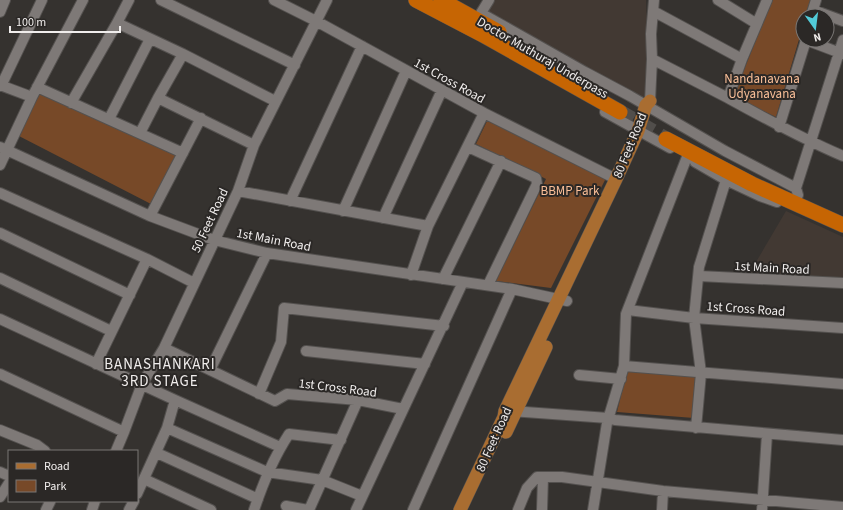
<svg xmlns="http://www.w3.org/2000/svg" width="843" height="510" viewBox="0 0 843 510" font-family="'Source Sans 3',sans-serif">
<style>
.built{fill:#423933}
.green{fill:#774928}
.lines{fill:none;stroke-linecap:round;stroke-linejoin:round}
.highway-tunnel{stroke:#514e4b;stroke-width:15;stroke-dasharray:15 8;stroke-linecap:butt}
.minor-casing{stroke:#54514f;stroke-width:12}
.major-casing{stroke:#54514f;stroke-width:14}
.highway-casing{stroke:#54514f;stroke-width:16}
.minor{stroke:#7e7977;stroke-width:10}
.major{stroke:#a96d31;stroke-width:13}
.highway{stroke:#c66503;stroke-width:15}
.labels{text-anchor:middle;stroke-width:4;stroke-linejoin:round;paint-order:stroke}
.street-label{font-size:13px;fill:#f0edec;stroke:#2b2826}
.park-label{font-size:13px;fill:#fabf98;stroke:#2b2826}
.quarter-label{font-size:15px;letter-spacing:1px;fill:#f0edec;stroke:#2b2826}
</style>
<rect width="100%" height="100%" fill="#35322f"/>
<!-- built -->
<path class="built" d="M494 0H646L647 34 646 101 486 12Z
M786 211 843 237V281L749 274Z"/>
<!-- green -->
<path class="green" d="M772 0H811L806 16H803V26L776 117 733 97Z
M39 94 147 139 177 153 151 204 17 135Z
M488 119 606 178 551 288 496 281 546 179 476 144Z
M627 370 697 375 694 418 617 412Z"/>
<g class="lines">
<!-- highway-tunnel -->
<path class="highway-tunnel" d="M620 112 666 139"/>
<!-- minor casing -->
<g class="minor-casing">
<path id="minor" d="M161 0 295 65
M274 0 316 21 484 113 616 179
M718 0 757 24
M813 10 843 21
M653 11 742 59
M0 12 5 0
M481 13 489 0
M486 16 585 72 630 96 725 151 796 188 798 195
M811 16 816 0
M117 23 183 54 275 101
M806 40 843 54
M652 59C677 72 703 85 728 98 766 119 803 139 843 156
M0 85 32 97
M1 86 42 0
M37 87 183 153
M158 98 254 145
M728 98 742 59 767 0
M650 101 652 59 651 34 654 0
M71 103 117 23 129 0
M605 112 670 148
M109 119 150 39
M779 127 806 40
M140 133 158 98 183 54
M0 147 150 216 214 240 267 253 512 289 567 301
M468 147 536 178 537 184 488 285
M695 162 726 180 760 196 777 202
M0 165 32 97 83 0
M726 180 699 267 694 318 843 328
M796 188 843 40
M238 191 428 226
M0 193 147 259 194 283
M290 201 362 46
M343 211 406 71
M150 216 201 118
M383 218 442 90
M0 233 130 295
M411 275 428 226 484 113
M699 276 843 283
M0 278 111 331
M443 279 501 161
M628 310 694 318 701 373 696 428
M0 319 175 400 280 447
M164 348 275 401 287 394 358 400 403 409
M306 351 425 364
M96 364 147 259
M624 366 843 384
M210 370 267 253
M0 374 124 432
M579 375 621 379
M259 394 281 342 284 308 444 326
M511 411 608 418 615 420 843 440
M167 428 267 472 322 480 362 496
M0 430 37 445 45 451
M116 451 124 432 142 384 164 348 238 191 254 145 327 0
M157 453 258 499
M0 472 9 476
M144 479 211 510
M137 494 167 428 175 400
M0 497 9 483
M286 506 308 510
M46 510 50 502 49 501
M92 510 95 501
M129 510 134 501
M254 510C263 483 273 458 289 434L341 440
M309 510 358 400
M356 510 463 282
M413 510 512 289
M518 510 527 488 537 477H562L663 491 843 507
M542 510 543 477
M593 510 607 423 624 366 626 314 687 157
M662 510 663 491
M762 510 767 434"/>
</g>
<!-- major casing -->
<g class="major-casing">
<path id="major" d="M506 432 546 347
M460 510 504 417 505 411 616 179 638 131 646 105 650 101"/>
</g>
<!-- highway casing -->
<g class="highway-casing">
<path id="highway" d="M416 0 483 35 620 112
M441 0 499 32
M666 139 752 184 843 225"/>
</g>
<!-- minor -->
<use href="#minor" class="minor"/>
<!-- major -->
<use href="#major" class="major"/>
<!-- highway -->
<use href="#highway" class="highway"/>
</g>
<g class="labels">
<!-- street labels -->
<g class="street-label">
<text transform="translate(543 57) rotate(30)" y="5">Doctor Muthuraj Underpass</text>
<text transform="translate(450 80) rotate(29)" y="5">1st Cross Road</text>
<text transform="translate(629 145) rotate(-68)" y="5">80 Feet Road</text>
<text transform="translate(209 220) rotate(-65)" y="5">50 Feet Road</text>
<text transform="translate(274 239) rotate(11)" y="5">1st Main Road</text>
<text transform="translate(772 267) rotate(3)" y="5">1st Main Road</text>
<text transform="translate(746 308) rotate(4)" y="5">1st Cross Road</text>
<text transform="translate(338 387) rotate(7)" y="5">1st Cross Road</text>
<text transform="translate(493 439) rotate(-66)" y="5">80 Feet Road</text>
</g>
<!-- park labels -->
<g class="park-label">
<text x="762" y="83">Nandanavana<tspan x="762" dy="15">Udyanavana</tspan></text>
<text x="570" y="195">BBMP Park</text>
</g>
<!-- quarter labels -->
<g class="quarter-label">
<text x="160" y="369">BANASHANKARI<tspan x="160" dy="17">3RD STAGE</tspan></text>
</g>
</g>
<!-- legend -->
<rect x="8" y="450" width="130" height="52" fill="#2b2826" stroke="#7a7775"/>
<rect x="16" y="463" width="20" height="6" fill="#a96d31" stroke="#7a7775"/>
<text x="44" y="470" font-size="12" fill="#f0edec">Road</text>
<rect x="16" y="480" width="20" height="12" fill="#774928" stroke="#7a7775"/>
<text x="44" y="490" font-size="12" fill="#f0edec">Park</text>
<!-- north arrow -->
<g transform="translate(815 28) rotate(166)"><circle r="19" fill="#2b2826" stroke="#7a7775"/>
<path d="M0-3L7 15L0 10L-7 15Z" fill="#52cbd8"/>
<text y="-6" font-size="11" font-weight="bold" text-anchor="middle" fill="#f0edec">N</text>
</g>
<!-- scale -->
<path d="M10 26v6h110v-6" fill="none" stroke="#f0edec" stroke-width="2"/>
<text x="16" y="26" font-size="12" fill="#f0edec" stroke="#2b2826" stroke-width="3" paint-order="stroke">100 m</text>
</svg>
